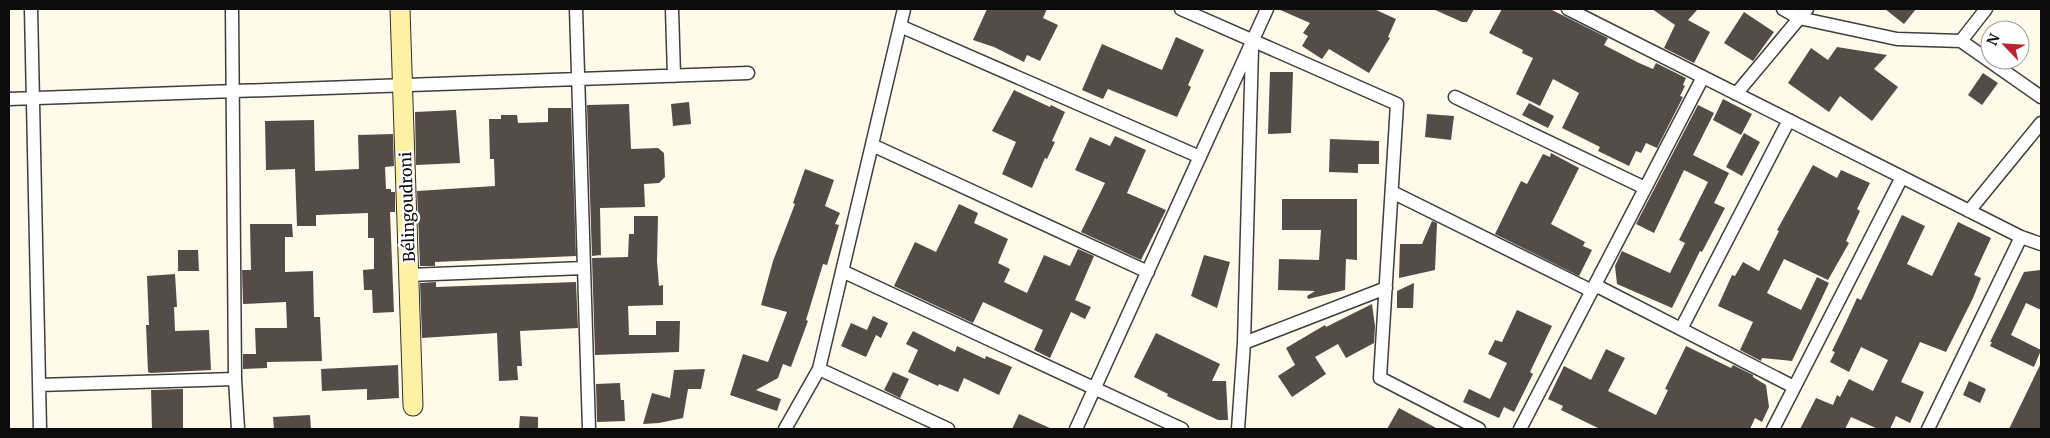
<svg xmlns="http://www.w3.org/2000/svg" width="2050" height="438" viewBox="0 0 2050 438" font-family="Merriweather,serif">
<style>
.building{fill:#544c48}
.lines{fill:none;stroke-linecap:round;stroke-linejoin:round}
.street-casing{stroke:#3e3e3e;stroke-width:15}
.secondary-casing{stroke:#2d2d2d;stroke-width:21}
.street{stroke:#fff;stroke-width:12}
.secondary{stroke:#fff1a4;stroke-width:19}
.labels{text-anchor:middle;stroke-width:5;stroke-linejoin:round;paint-order:stroke}
.street-label{font-size:16px;fill:#0b0b0b;stroke:#fff}
</style>
<rect width="100%" height="100%" fill="#fffae9"/>
<!-- building -->
<path class="building" d="M987 9H1047L1043 18 1058 25 1040 61 1027 55 1024 62 994 47 973 40Z
M1278 9H1374L1396 19 1388 37 1390 38 1369 73 1329 49 1322 59 1302 46 1308 36 1303 33 1310 23Z
M1433 9H1474L1467 22H1462Z
M1502 9H1550L1608 38 1604 45 1639 63 1653 69 1656 63 1686 78 1683 85 1685 86 1680 96 1683 97 1657 148 1646 143 1641 153 1636 151 1629 166 1598 151 1600 147 1562 128 1579 93 1553 79 1540 106 1516 94 1533 58 1522 53 1523 50 1489 33Z
M1652 9H1698L1688 20 1710 32 1694 63 1664 48 1675 25Z
M1885 9H1916L1904 24Z
M1744 12 1774 32 1753 61 1724 43Z
M1176 37 1204 50 1188 85 1191 87 1177 117 1108 89 1103 99 1082 90 1102 44 1162 70Z
M1837 47 1887 55 1874 69 1898 87 1872 121 1840 96 1829 112 1788 83 1811 48 1828 60Z
M1270 72H1293L1291 133 1268 134Z
M1983 73 1998 83 1982 105 1968 95Z
M1014 90 1050 107 1051 105 1065 112 1052 141 1055 142 1047 159 1045 158 1032 188 1002 174 1016 142 992 131Z
M1723 99 1752 114 1741 135 1713 120Z
M689 102 691 124 673 126 671 104Z
M1529 103 1554 116 1548 128 1522 115Z
M629 104 631 149 658 148 664 153 665 177 659 183 644 184 645 207 600 208 601 255 592 256 587 105Z
M1698 105 1714 113 1693 155 1729 173 1714 203 1725 208 1702 252 1700 251 1672 308 1617 284 1615 266 1622 251 1670 273 1685 243 1679 240 1708 182 1684 170 1654 233 1636 224Z
M548 108H571L576 256 435 262V266H420L417 191 495 186 494 159H490L489 119H501V115H517L518 123 548 122Z
M456 110 460 163 416 165 415 112Z
M1427 114 1454 116 1451 140 1425 137Z
M314 120 315 171 359 169 358 135 393 134 394 166 385 167 386 189H391V192H395V212H390L394 312 373 313 372 290H364L363 270 374 269V238H368V213L316 215V226H297L295 169 266 170 265 121Z
M1744 133 1760 142 1742 176 1726 167Z
M1115 136 1146 150 1127 193 1166 210 1141 260 1081 232 1105 183 1075 170 1090 137 1110 146Z
M1330 139 1379 141V164H1358V173L1329 172Z
M1551 153 1579 168 1551 224 1585 242 1583 246 1592 250 1579 276 1495 234 1521 181 1527 184 1543 154 1550 157Z
M1813 165 1837 178 1841 170 1870 183 1857 209 1860 211 1846 241 1849 243 1828 280 1784 259 1767 293 1801 310 1817 277 1829 283 1792 361 1762 358 1761 361 1740 350 1753 322 1718 306 1732 275 1735 276 1743 262 1759 271 1779 231 1777 230Z
M805 169 834 180 825 206 840 213 835 224 839 225 827 265 823 264 806 320 808 321 791 367 783 364 778 378 756 390 781 399 777 411 730 395 743 354 768 362 787 312 761 305 773 261 795 204 793 203Z
M1282 199H1357V260L1346 259 1345 290 1308 299 1307 296 1315 291 1278 290 1279 259 1319 260 1321 230H1282Z
M959 204 978 213 974 223 1008 239 998 263 1010 269 1004 282 1027 293 1044 255 1070 266 1078 249 1094 256 1075 300 1091 307 1085 319 1071 312 1050 358 1034 350 1043 330 983 302 973 323 894 286 915 242 936 252Z
M1902 215 1925 226 1907 264 1932 276 1958 222 1991 238 1974 275 1981 278 1973 298 1946 352 1920 342 1901 382 1924 392 1910 423 1896 416 1890 429H1878L1851 417 1845 429H1800L1816 398 1833 405 1837 395 1840 397 1849 379 1873 391 1888 360 1861 347 1849 372 1830 362 1835 352 1832 351 1846 322 1857 298 1861 300Z
M634 216H658L657 261 659 286 663 285V305L628 306 629 335H656V321H680L679 352 595 355 592 258 628 257 629 234H634Z
M1432 221 1437 223 1435 270 1399 278 1400 244H1422Z
M250 224H292L293 237H285V272L313 271 314 317H320L322 361 267 362V368L243 369V354H256L255 328H287L286 302 243 304 242 270H251Z
M178 250H198L199 271H178Z
M1204 255 1230 262 1217 308 1191 296Z
M2041 270V310L2026 303 2011 335 2041 350 2034 367 1990 346 1992 342H1990L2024 272Z
M175 274 177 307H174L175 331 209 330 211 370 151 373 148 372 146 325H149L147 276Z
M436 282V287L576 282 578 328 520 331 522 366H517L518 380 499 381 497 333 422 338 420 283Z
M1414 283 1413 308H1397V291Z
M1372 304 1375 326 1374 343 1346 358 1338 344 1315 357 1326 374 1292 397 1278 376 1295 365 1286 348 1325 325 1326 327Z
M1517 310 1552 326 1530 372 1533 374 1514 412 1504 407 1499 418 1463 402 1469 389 1490 399 1507 363 1488 354 1495 340 1502 342Z
M873 316 888 323 881 338 876 335 866 357 841 346 851 323 867 330Z
M913 331 955 352 957 346 985 359 986 356 1012 367 999 395 964 378 958 392 939 384 938 386 908 372 918 350 906 344Z
M1156 333 1220 364 1212 381H1226L1228 420H1218L1167 396 1168 394 1134 377Z
M1686 346 1731 368 1733 365 1753 375V377L1766 385 1769 407 1762 422 1755 418 1750 429H1600L1561 410 1563 406 1548 399 1564 366 1591 380 1606 349 1625 358 1608 391 1656 415 1668 390 1665 389Z
M2041 363V429H2009Z
M398 365 399 398 367 400V389L322 391 321 369Z
M705 369 701 389H688L683 418 659 423 643 424 652 393 670 398 674 370Z
M893 372 909 379 900 398 884 390Z
M1969 381 1986 389 1980 403 1963 395Z
M620 383 621 400H624L625 421 597 422 596 384Z
M183 389V429H152L151 390Z
M1399 408 1438 429H1387Z
M1019 414 1052 429H1012Z
M310 415 311 429H274L273 417Z
M520 416 538 417V429H519Z"/>
<g class="lines">
<!-- street casing -->
<g class="street-casing">
<path id="street" d="M31 9 40 429
M232 9 235 379 238 429
M576 9 589 429
M672 9 674 76
M1181 9 1397 104 1380 378 1479 429
M1568 9 2021 237 2041 244
M1783 9 1799 18 1897 39 1961 41 2041 97
M900 26 1200 157
M1961 41 1986 9
M1736 94 1807 9
M1455 97 1645 188
M9 99 748 73
M872 145 1148 272
M1392 192 1592 291
M1969 211 2041 123
M842 271 1182 429
M409 275 584 268
M1595 285 1794 387
M1681 329 1789 120
M1244 343 1386 288
M819 369 948 429
M39 385 235 379
M785 429 819 369 904 9
M1076 429 1267 9
M1238 429 1244 343 1252 48
M1520 429 1703 77
M1773 429 1902 177
M1928 429 2021 237"/>
</g>
<!-- secondary casing -->
<g class="secondary-casing">
<path id="secondary" d="M400 9 413 406"/>
</g>
<!-- street -->
<use href="#street" class="street"/>
<!-- secondary -->
<use href="#secondary" class="secondary"/>
</g>
<g class="labels">
<!-- street labels -->
<g class="street-label">
<text transform="translate(407 207) rotate(-92)" y="6">Bélingoudroni</text>
</g>
</g>
<!-- border -->
<rect width="2050" height="438" fill="none" stroke="#0b0b0b" stroke-width="20"/>
<!-- north arrow -->
<g transform="translate(2005 45) rotate(295)"><circle r="24" fill="#ffffff" stroke="#9d9d9d"/>
<path d="M0-4L9 19L0 12L-9 19Z" fill="#ba2431"/>
<text y="-8" font-size="14" font-weight="bold" text-anchor="middle" fill="#0b0b0b">N</text>
</g>
</svg>
